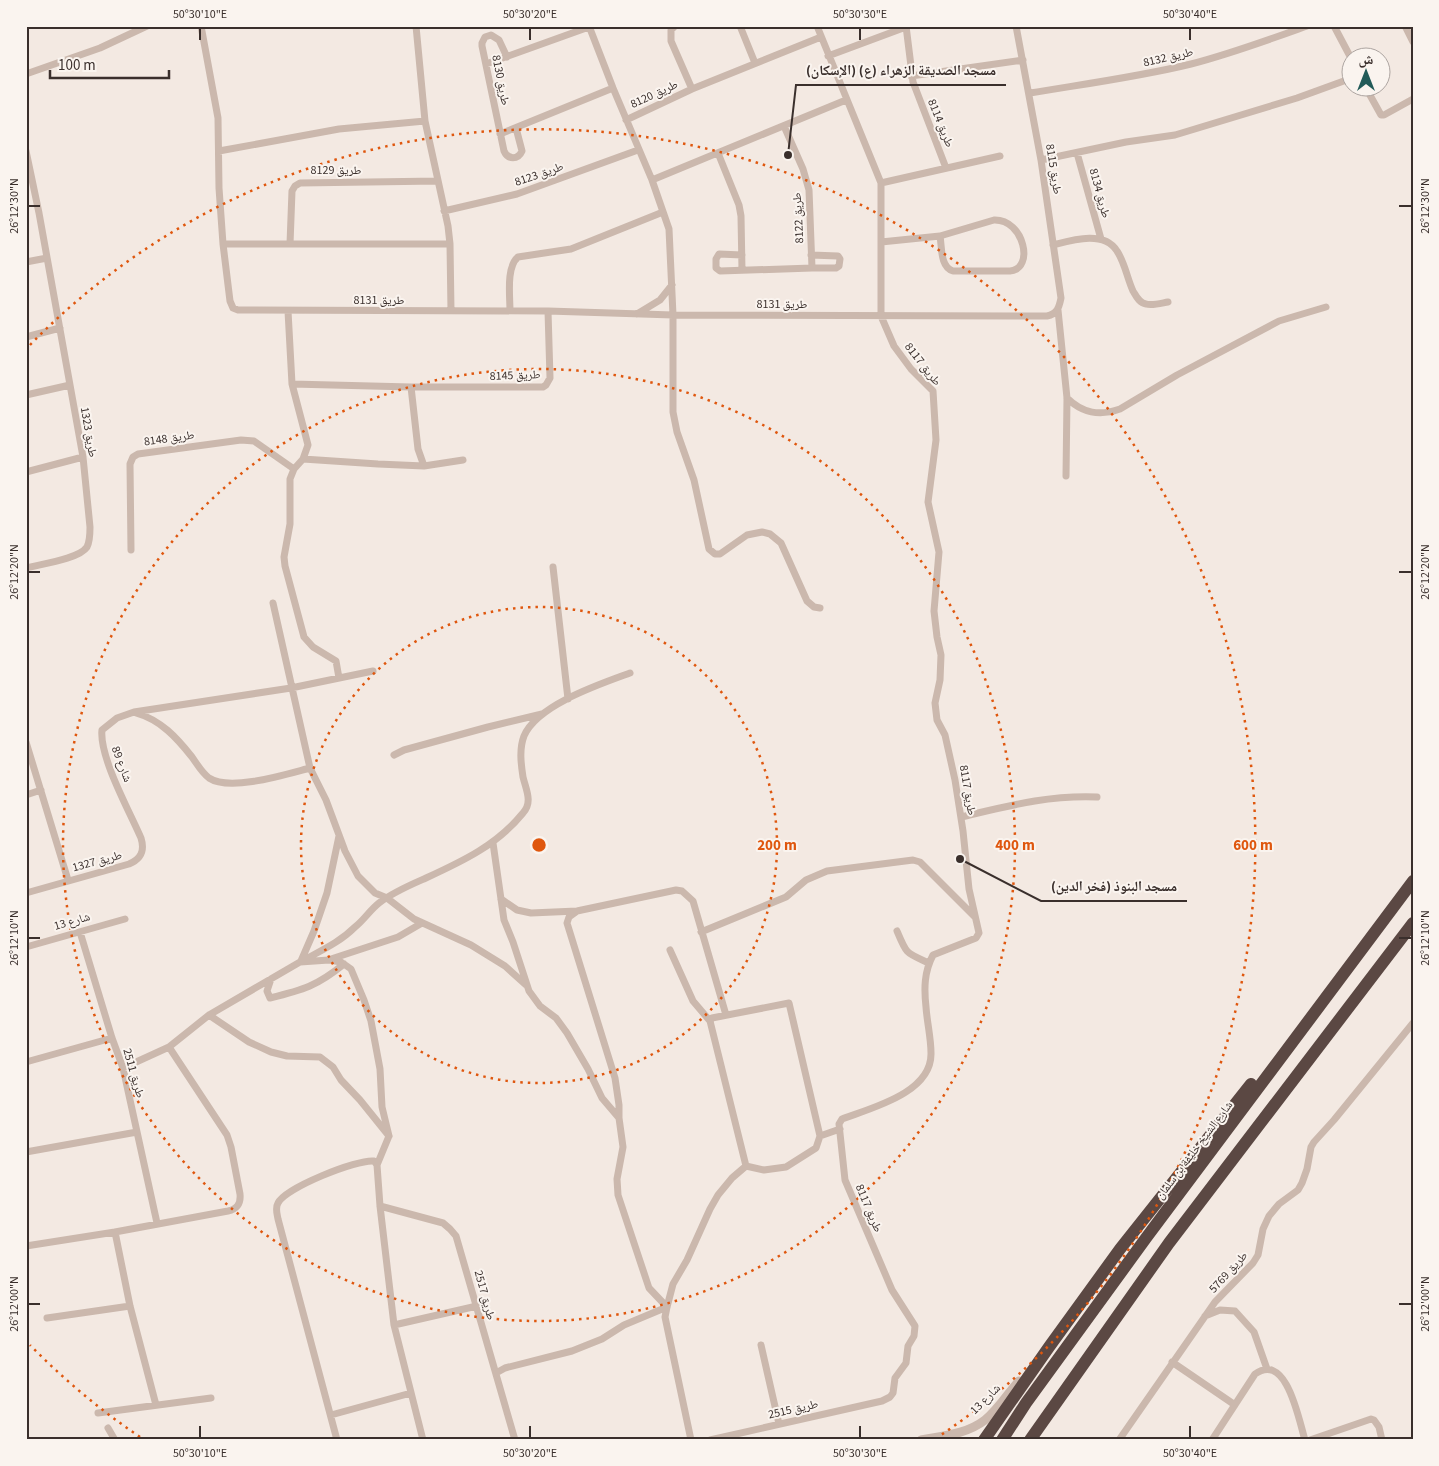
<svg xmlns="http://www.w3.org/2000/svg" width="1439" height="1466" viewBox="0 0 1439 1466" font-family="'Source Sans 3','Noto Naskh Arabic',sans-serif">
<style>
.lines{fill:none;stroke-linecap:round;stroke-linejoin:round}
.minor{stroke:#cbb8ad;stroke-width:7}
.tertiary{stroke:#cbb8ad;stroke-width:9}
.motorway{stroke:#5b4843;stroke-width:12}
.ticks{fill:none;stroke:#3a2f2c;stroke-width:2}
.ring{fill:none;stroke:#df570e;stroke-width:2.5;stroke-dasharray:2.5 5}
.labels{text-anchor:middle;stroke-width:4;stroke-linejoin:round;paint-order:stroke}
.street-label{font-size:12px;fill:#3a2f2c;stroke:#faf4ef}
.centre{fill:#df570e;stroke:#faf4ef;stroke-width:2.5}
.ring-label{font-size:15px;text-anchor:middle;font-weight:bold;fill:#df570e;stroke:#faf4ef;stroke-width:4;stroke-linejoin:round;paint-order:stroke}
.leader{fill:none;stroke:#3a2f2c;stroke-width:2}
.callout-dot{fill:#3a2f2c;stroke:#faf4ef;stroke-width:2}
.callout-label{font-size:14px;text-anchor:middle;font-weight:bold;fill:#3a2f2c;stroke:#faf4ef;stroke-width:4;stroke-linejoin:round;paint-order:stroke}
.neatline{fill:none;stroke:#3a2f2c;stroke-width:2}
.ticks-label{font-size:12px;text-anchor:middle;fill:#3a2f2c}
</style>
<rect width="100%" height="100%" fill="#f3e9e2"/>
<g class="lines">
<!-- minor -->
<path class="minor" d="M201 26 218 118 219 188 223 244 230 301 233 308 238 310 548 311 673 315 1047 316C1057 314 1059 308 1061 298L1041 160 1016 26
M416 26 425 121 448 226 450 244 451 311
M589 26 613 88 652 180 669 229 673 315V412L677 432 694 480 709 549 715 554H720L747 535 762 532 770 534 781 543 807 601 814 607 820 608
M675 26 671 30V41L692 89
M740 26 755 63
M906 26 913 82 946 168
M1334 26 1352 60
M1405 26 1413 42
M828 56 906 27
M507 57 499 40 491 35 485 37 482 43V46L504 151C508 160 518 160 522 151L516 128
M486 64 589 27
M26 74 100 48 147 26
M911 76 1023 60
M1366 88 1381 115H1384L1413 99
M1030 93C1084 84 1138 77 1191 64 1230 54 1268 40 1307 26
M626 120 692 89 821 37
M784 126 803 169 809 190 812 268
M500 134 613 88
M26 151 39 213 83 457 90 527C90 534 90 541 87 547 79 559 41 564 26 568
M219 151 339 129 425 121
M718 153 739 205 741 216 742 270
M1077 153 1101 239
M1041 160 1126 142 1175 135 1297 98 1352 78
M652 180 846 100
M881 183 1000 156
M444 211 517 194 638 150
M994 220C1024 219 1035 269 1010 271H953C940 267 942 247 940 236Z
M881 242 940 236
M223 244H450
M290 244 292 191 295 186 300 183 438 181
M1053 245C1072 240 1104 230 1117 251 1125 263 1127 278 1133 291 1136 296 1139 303 1146 304 1152 306 1162 303 1168 302
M742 255 719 254 716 259V268L720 271 812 268H836L839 266 840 259 838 256 811 255
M26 262 47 258
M1058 310 1067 398 1066 476
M288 311 292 384 308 445 303 459 294 469 290 479V524L284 557 285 566 304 637 313 647 336 661 339 678
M510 311C510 296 506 267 518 257L571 249 663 212
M637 314 660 300 672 285
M26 337 60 328
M292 384 411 387H543L546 385 550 378 548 311
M411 387 418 449 424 466
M26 395 70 385
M1067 398C1083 414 1100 416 1120 409L1177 375 1279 321 1326 307
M303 459 378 464 424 466 463 460
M26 472 83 457
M131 550 130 464 133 457 138 454 241 440 254 441 294 469
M553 567 568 699
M273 603 310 768 326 800 345 851 358 876 375 893 387 898 414 919 471 945 505 966 526 985
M136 713C161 720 177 738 192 757 197 764 202 773 209 778 230 792 287 774 310 768
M26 742 68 880
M394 755 404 750 488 727 542 714
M26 795 41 790
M961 817C1008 806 1048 795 1097 797
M493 843 504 920 513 942 529 991 540 1006 556 1018 567 1033 588 1069 602 1098 619 1118 623 1147 617 1179 618 1195 649 1288 667 1307 624 1325 602 1339 572 1351 505 1368 496 1373
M26 893 129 864C141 859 145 851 141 838 130 812 99 757 102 730L117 718 134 712 291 688 373 671
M501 899 517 910 531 913 577 911 676 890 682 891 693 901 726 1015
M576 912 569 917 567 923 615 1078 619 1105V1118
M897 931C907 955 906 953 929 963
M80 932 112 1038 123 1068 157 1223
M701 932 786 897 806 880 827 871 913 860 920 862 975 917
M26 947 125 919
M670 950 693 1001 710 1021 746 1166
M331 959 398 937 422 923
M304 960C322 950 340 942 355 927 364 920 370 910 379 903 393 892 410 885 426 878 463 861 497 845 523 813 533 802 526 790 523 777 521 764 519 749 524 736 537 705 600 684 630 673
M301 961 314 931 327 893 339 836
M271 979 267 991 270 998C303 990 317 986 344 964
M209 1015 249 1042 271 1052 287 1056 320 1057 333 1067 341 1080 360 1100 389 1136
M26 1062 112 1038
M123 1068 169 1047 209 1015 300 962 329 960 341 962 351 969 364 1000 371 1021 380 1069 382 1107 389 1136 377 1165 380 1206 394 1325 423 1440
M820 1136 840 1129
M26 1152 137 1132
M380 1206 443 1223 450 1229 456 1236 515 1440
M115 1232 130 1306 156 1405
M26 1246 115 1232 228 1211C237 1209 241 1204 240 1194L231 1147 227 1135 169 1047
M1205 1316 1220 1310 1235 1311 1254 1332 1267 1369
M47 1318 130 1306
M394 1325 477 1306
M761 1345 779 1424
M1172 1362 1235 1405
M98 1413 211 1398
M331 1415 411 1393
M108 1428 115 1440
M26 1438 27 1440
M337 1440 278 1219C277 1214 275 1208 278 1203 285 1188 357 1159 374 1161L377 1165
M691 1440 665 1317 667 1307 673 1284 687 1260 710 1209 718 1195 732 1178 746 1166 764 1170 786 1167 816 1148 820 1136 789 1003 712 1018 710 1021
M710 1440 882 1401 890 1397 893 1393 895 1378 906 1363 908 1346 914 1336 915 1326 892 1290 845 1180 839 1124 842 1119C871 1108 932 1093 931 1053 931 1038 927 1022 926 1007 924 989 924 972 933 955L976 938 979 933 969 889 963 831 955 780 945 735 937 720 935 703 940 680 941 655 937 637 934 611 939 552 928 502 936 440 933 391 911 369 894 346 881 316V183L817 26
M1119 1440 1215 1302 1253 1263 1258 1255 1263 1229 1269 1216 1279 1204 1298 1190 1302 1183 1307 1169 1311 1147 1314 1142 1334 1120 1413 1023
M1212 1440 1255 1374C1287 1351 1299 1421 1305 1440
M1310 1440 1371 1419 1374 1420 1379 1427 1382 1440"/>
<!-- tertiary -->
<path class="tertiary" d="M921 1440C943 1436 967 1434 985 1420 998 1410 1008 1393 1019 1381"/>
<!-- motorway -->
<path class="motorway" d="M984 1440 1049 1347 1120 1249 1251 1084
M1002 1440 1026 1403 1146 1238 1413 881
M1030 1440 1169 1243 1413 923"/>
</g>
<!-- ticks -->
<path class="ticks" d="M200 28V40M530 28V40M860 28V40M1190 28V40M28 206H40M1399 206H1412M28 572H40M1399 572H1412M28 938H40M1399 938H1412M28 1304H40M1399 1304H1412M200 1426V1438M530 1426V1438M860 1426V1438M1190 1426V1438"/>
<!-- distance rings -->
<g class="ring">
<circle cx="539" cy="845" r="238"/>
<circle cx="539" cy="845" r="476"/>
<path d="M140 1437A714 714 0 0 1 30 1345M30 345A714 714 0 1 1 938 1437"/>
</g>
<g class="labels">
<!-- street labels -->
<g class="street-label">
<text transform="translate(1168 57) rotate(-13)" y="4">طريق 8132</text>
<text transform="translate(501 80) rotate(79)" y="4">طريق 8130</text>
<text transform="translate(654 94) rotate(-25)" y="4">طريق 8120</text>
<text transform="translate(941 123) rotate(68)" y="4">طريق 8114</text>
<text transform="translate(1054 169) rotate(81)" y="4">طريق 8115</text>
<text x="336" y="174">طريق 8129</text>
<text transform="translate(539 174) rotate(-19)" y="4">طريق 8123</text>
<text transform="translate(1100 193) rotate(75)" y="4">طريق 8134</text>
<text transform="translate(798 218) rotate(-93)" y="4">طريق 8122</text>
<text x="379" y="304">طريق 8131</text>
<text x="782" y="308">طريق 8131</text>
<text transform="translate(923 364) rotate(52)" y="4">طريق 8117</text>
<text transform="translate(515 375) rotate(-2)" y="4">طريق 8145</text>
<text transform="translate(89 432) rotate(80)" y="4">طريق 1323</text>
<text transform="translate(169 438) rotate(-8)" y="4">طريق 8148</text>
<text transform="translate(122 764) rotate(69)" y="4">شارع 89</text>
<text transform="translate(968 790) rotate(80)" y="4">طريق 8117</text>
<text transform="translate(97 861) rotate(-15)" y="4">طريق 1327</text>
<text transform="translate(72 921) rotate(-16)" y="4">شارع 13</text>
<text transform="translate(134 1073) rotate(74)" y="4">طريق 2511</text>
<text transform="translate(1194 1150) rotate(-53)" y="4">شارع الشيخ خليفة بن سلمان</text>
<text transform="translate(869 1208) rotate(67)" y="4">طريق 8117</text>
<text transform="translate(1228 1272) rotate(-48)" y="4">طريق 5769</text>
<text transform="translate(485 1295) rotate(75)" y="4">طريق 2517</text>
<text transform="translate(985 1399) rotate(-45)" y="4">شارع 13</text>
<text transform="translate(793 1409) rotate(-13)" y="4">طريق 2515</text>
</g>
</g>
<circle cx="539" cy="845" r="8" class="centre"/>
<g class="ring-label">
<text x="777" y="850">200 m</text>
<text x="1015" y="850">400 m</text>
<text x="1253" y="850">600 m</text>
</g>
<!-- callouts -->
<path class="leader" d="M788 155L796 85H1006M960 859L1041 901H1187"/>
<g class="callout-dot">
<circle cx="788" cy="155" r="5"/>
<circle cx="960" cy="859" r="5"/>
</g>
<g class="callout-label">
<text x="901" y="75">مسجد الصديقة الزهراء (ع) (الإسكان)</text>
<text x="1114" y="891">مسجد البنوذ (فخر الدين)</text>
</g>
<!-- border -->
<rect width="1439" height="1466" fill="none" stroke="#faf4ef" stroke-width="55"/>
<!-- north arrow -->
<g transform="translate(1366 72)"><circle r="24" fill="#faf4ef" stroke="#ada5a1"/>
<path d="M0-4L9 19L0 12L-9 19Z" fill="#225b59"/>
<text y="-8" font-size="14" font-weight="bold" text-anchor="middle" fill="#3a2f2c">ش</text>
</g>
<!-- scale -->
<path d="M50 70v8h119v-8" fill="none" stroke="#3a2f2c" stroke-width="2.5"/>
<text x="58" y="70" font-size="15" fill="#3a2f2c" stroke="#faf4ef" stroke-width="4" paint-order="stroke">100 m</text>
<rect x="28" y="28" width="1384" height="1410" class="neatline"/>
<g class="ticks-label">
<text x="200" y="18">50°30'10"E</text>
<text x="530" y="18">50°30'20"E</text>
<text x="860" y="18">50°30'30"E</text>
<text x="1190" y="18">50°30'40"E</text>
<text transform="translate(14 206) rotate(-90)" y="4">26°12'30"N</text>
<text transform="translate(1425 206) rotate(-90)" y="4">26°12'30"N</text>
<text transform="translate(14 572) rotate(-90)" y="4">26°12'20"N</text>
<text transform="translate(1425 572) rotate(-90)" y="4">26°12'20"N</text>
<text transform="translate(14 938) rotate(-90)" y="4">26°12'10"N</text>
<text transform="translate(1425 938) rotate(-90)" y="4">26°12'10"N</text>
<text transform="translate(14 1304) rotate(-90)" y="4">26°12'00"N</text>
<text transform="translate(1425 1304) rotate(-90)" y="4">26°12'00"N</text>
<text x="200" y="1457">50°30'10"E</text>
<text x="530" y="1457">50°30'20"E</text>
<text x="860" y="1457">50°30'30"E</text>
<text x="1190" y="1457">50°30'40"E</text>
</g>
</svg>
